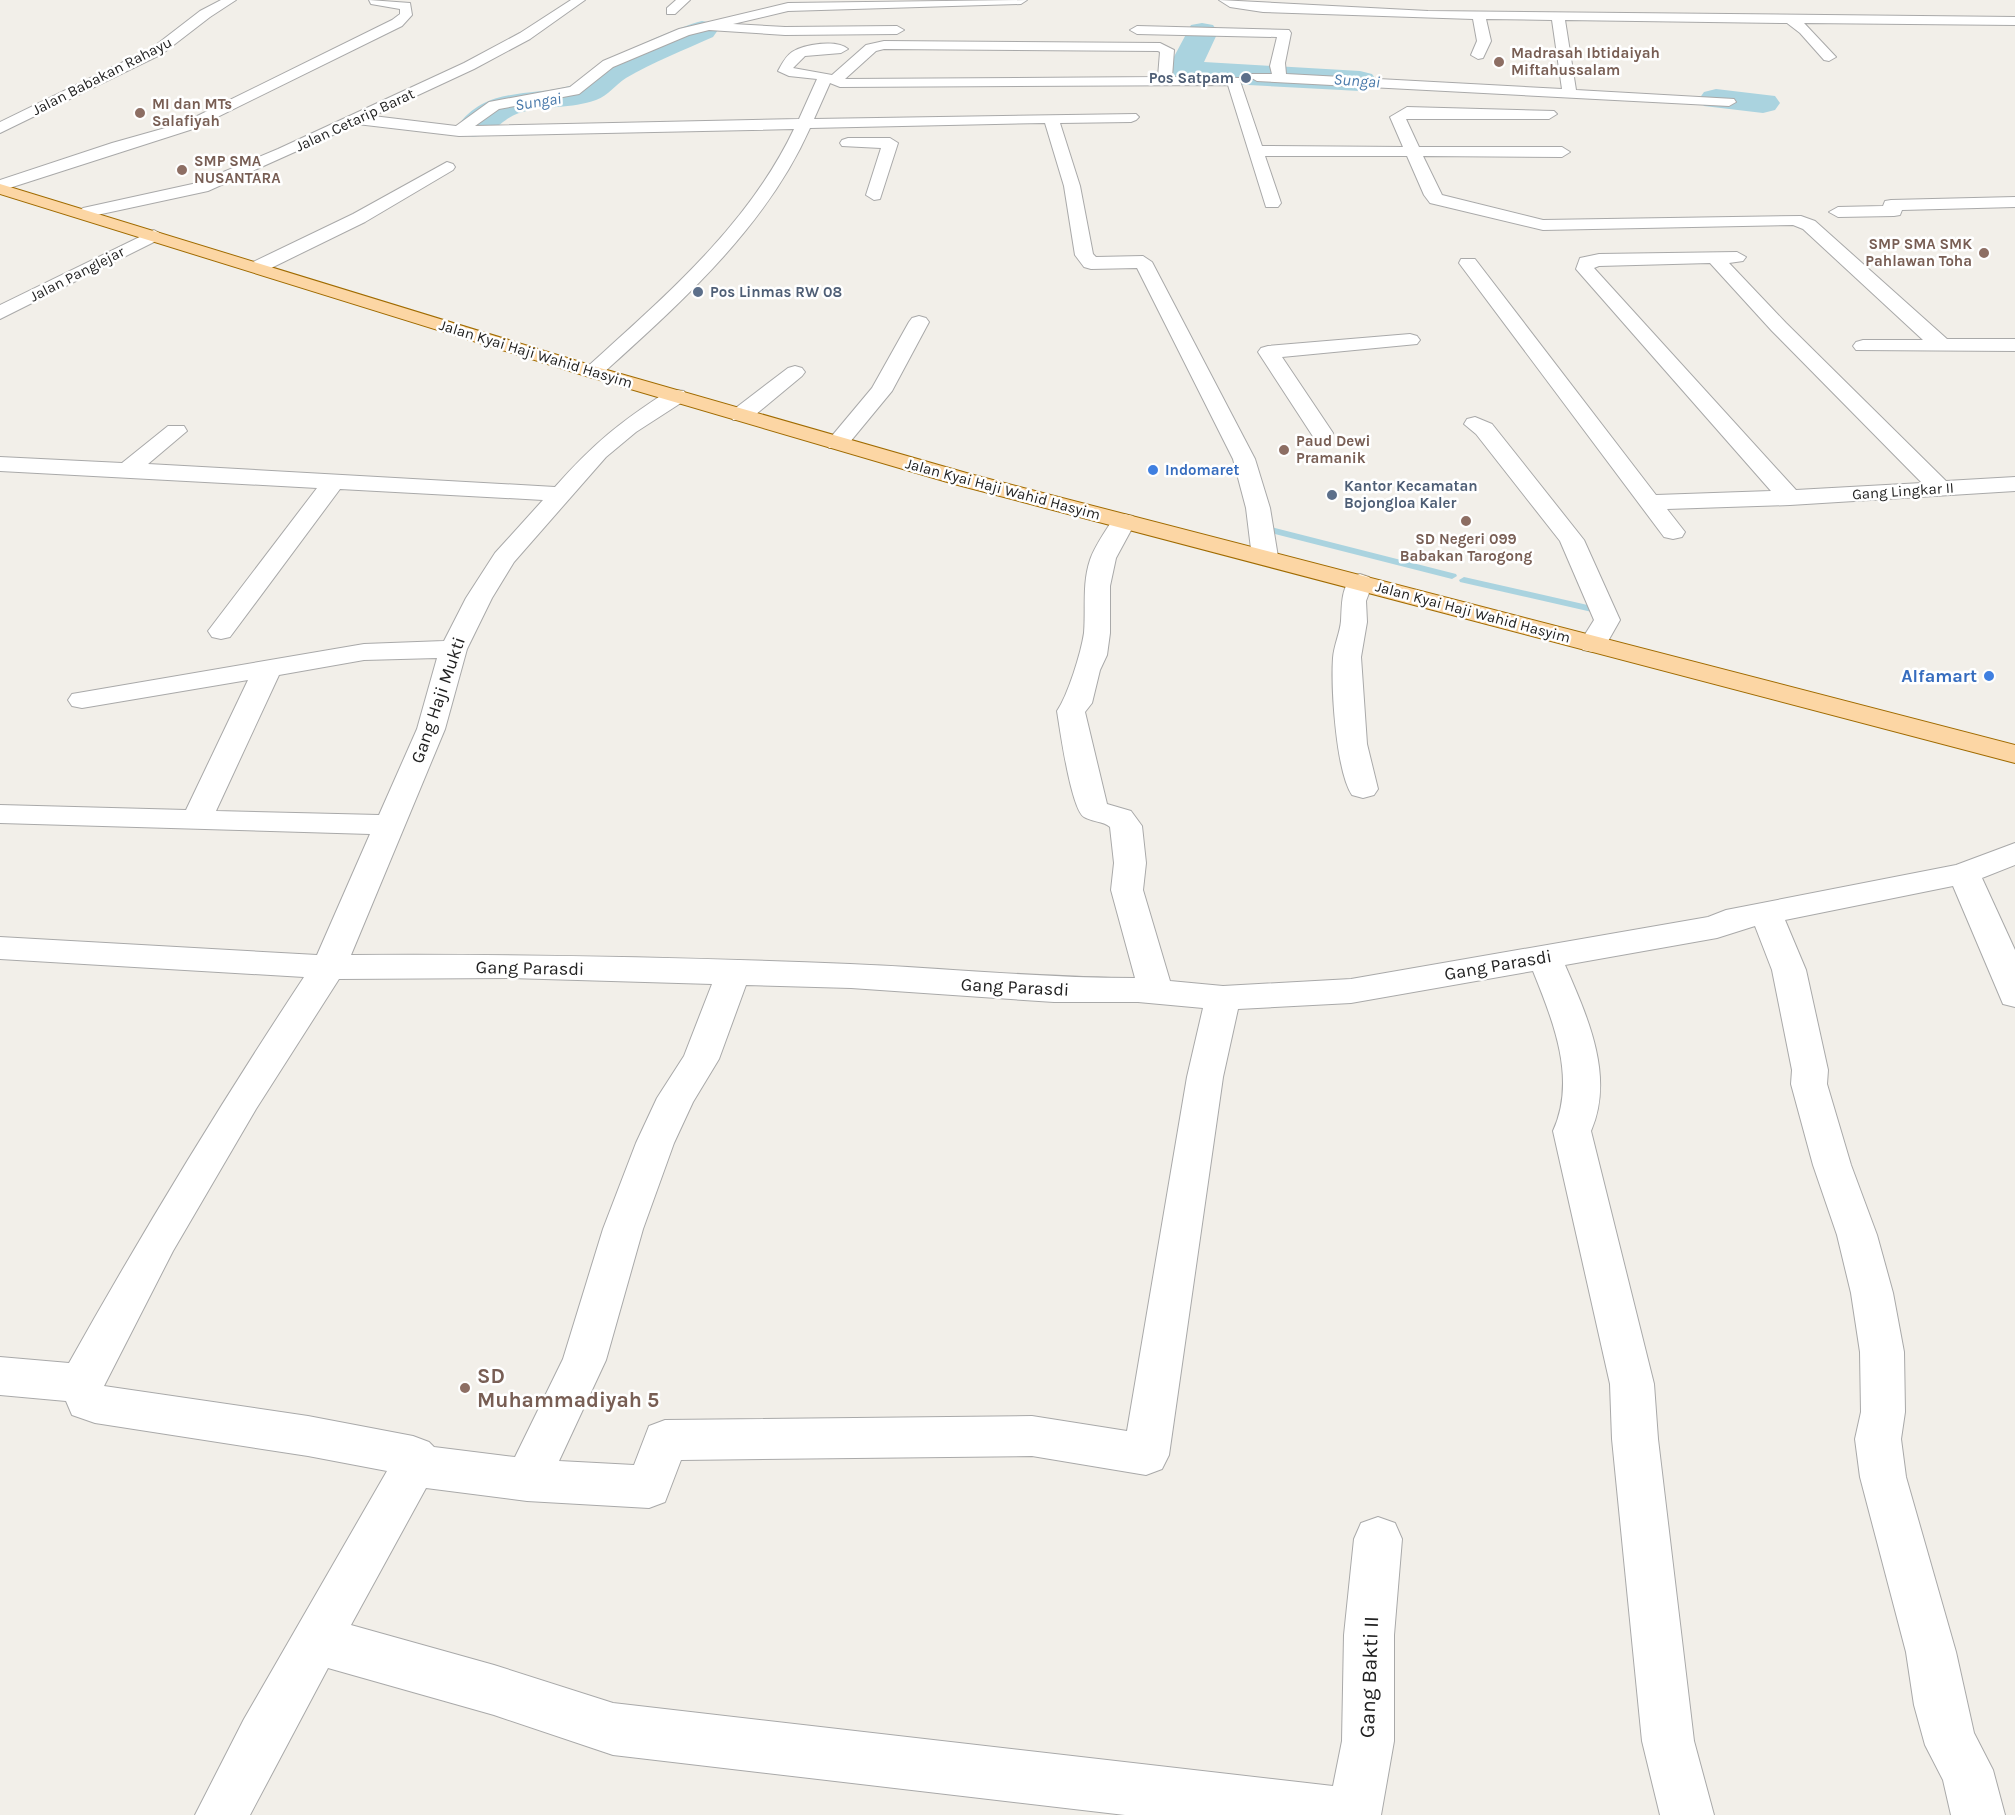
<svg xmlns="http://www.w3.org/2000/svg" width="2015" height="1815" viewBox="0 0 2015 1815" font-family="Karla,sans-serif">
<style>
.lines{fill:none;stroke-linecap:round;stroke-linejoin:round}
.stream{fill:#aad3df;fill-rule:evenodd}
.river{fill:#aad3df;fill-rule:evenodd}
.street-casing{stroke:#a9a9a9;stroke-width:2}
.primary-casing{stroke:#a06b00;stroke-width:2}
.street{fill:#fff;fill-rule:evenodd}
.primary{fill:#fcd6a4;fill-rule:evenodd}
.education-dot{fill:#8d6e63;stroke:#fff;stroke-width:2}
.service-dot{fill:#5c6f8a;stroke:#fff;stroke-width:2}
.shop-dot{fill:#3f7fe0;stroke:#fff;stroke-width:2}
.labels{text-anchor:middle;stroke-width:5;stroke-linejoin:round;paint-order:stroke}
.far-education-label{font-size:15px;font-weight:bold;fill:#785e54;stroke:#fff;text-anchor:start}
.far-street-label{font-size:15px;fill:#222;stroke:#fff}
.far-service-label{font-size:15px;font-weight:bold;fill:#4e5e75;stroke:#fff;text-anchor:start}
.far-shop-label{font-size:15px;font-weight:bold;fill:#366cbe;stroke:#fff;text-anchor:start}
.far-water-label{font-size:16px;font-style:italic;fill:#4a7aab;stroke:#fff}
.shop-label{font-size:18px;font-weight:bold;fill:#366cbe;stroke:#fff;text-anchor:end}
.street-label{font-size:18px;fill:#222;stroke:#fff}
.near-education-label{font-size:21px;font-weight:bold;fill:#785e54;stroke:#fff;text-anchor:start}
.near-street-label{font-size:21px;fill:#222;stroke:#fff}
</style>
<rect width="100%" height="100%" fill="#f2efe9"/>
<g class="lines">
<!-- stream -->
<path class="stream" d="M361 121 366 122 331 137 326 136Z
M1267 526 1456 574 1457 576 1452 579 1263 531 1262 529Z
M1464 577 1592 606 1597 609 1592 612 1460 582 1459 580Z"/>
<!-- river -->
<path class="river" d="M702 21 713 23 718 30 713 37C684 50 653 62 626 78 615 85 609 95 596 100 572 109 544 105 519 113 495 122 492 142 462 135L457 127C485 86 530 97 570 86 583 82 590 72 600 65 621 52 678 27 702 21Z
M1202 23 1213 25 1218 32 1204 62 1360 71 1372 74 1377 81 1372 88 1360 91 1211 83 1175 76 1169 66 1191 25Z
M1716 89 1775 96 1780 103 1775 110 1763 113 1704 106 1699 99 1704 92Z"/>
<!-- street casing -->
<g class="street-casing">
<path id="street" d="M221 0H236L210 17 162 54 0 133V122L152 48 200 11Z
M369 0 410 3 412 15 402 26 193 129 0 191V180L112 143 183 123 392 20 400 14V9L371 4Z
M571 0H585L530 39 474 69 373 116 456 126 489 102 570 87 603 61 679 29 788 3 1027 0 1021 4 788 11 733 24 785 27 897 26 904 30 897 34 785 35 709 30 689 35 613 67 579 94 499 109 475 126 799 119 817 79 789 76 778 71C782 64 785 57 792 52 804 44 837 39 848 49L841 53 805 56 793 68 832 75 866 45 884 41 1160 43 1174 50 1172 77 1239 78 1262 146 1403 147 1390 117 1407 107 1554 111 1557 114 1549 119H1406L1419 147H1562L1570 152 1562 157 1423 156 1442 195 1543 220 1801 216 1815 221 1947 339H2015V351L1856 350 1853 346 1856 342 1863 340H1923L1803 229 1793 225 1543 230 1430 203 1424 195 1407 156H1265L1281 203 1278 207H1266L1228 85 840 87 830 83 814 119 1136 114 1139 117 1136 120 1131 122 1060 123 1080 186 1093 254 1096 257 1143 256 1152 262 1255 459 1270 508 1278 557 1274 562 1265 565 1256 562 1252 557 1246 508 1233 459 1137 268 1091 269 1084 267 1075 255 1064 186 1045 123 810 128C765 229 680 303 600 376H586L583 372 586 368C664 297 748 226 794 129L459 136 357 124 208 191 83 218 74 213 83 208 197 183 278 149 464 63 520 33ZM884 49 1158 51 1160 52 1158 77 845 79 876 51Z
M676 0H690L675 14H667V8Z
M1219 0 1428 11 2015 17V25L1804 23 1836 57 1829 61 1824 60 1800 33 1787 23 1565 20 1576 90 1734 99 1736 102 1729 106 1257 81 1250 77 1252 74H1272L1270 66 1277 37 1137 34 1130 30 1137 26 1289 30 1291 33 1285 63 1286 74 1562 89 1552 20 1486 19 1491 41 1483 58 1478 59 1471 55 1477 41 1473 19 1263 12 1230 7Z
M848 138H890L898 143 880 199 874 200 866 195 881 148 842 146 840 143 842 140Z
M447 162 453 164 455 167 453 170 365 222 265 271 258 273 249 267 251 263 353 214Z
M2015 197V207L1902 210 1900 215 1894 216 1838 217 1829 212 1838 207 1883 206 1885 201 1891 200Z
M154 230 163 235 160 239 0 319V305Z
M1737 252 1746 257 1743 261 1729 263 1786 323 1946 481 2015 477V491L1790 505 1667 509 1685 532 1682 537 1673 539 1664 537 1459 263 1461 259H1475L1656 495 1771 491 1576 269 1580 258 1599 254ZM1710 263 1772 331 1922 483 1796 490 1594 268 1599 266Z
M919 316 926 318 929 322 892 391 845 448H829L826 443 872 388 909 322 912 318Z
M1410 334 1417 336 1420 340 1417 344 1282 357 1333 433 1330 438H1314L1258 352 1261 348 1268 346Z
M795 366 802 368 805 372 802 376 749 420H733L730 415 733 410 788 368Z
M676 390 684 391 687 396 684 401 636 432 606 457 514 562 492 598 467 649 445 729 351 955C517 954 684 957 850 964 945 968 1039 978 1135 978L1111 890 1114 863 1110 827C1103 821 1092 822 1084 817 1071 809 1060 729 1057 711 1068 695 1081 653 1084 633 1086 608 1082 584 1090 560 1095 545 1107 529 1115 516L1124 514 1133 516 1136 521 1116 558 1110 586V633L1107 655 1100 670 1092 703 1085 712 1107 804 1131 811 1142 826 1146 863 1143 890 1170 981 1223 986 1351 979 1708 917 1726 910 1956 865 2015 843V865L1982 878 2015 950V1007L2003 1004 1953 886 1785 920 1806 970 1828 1070 1827 1084 1851 1165 1877 1235 1893 1293 1904 1352 1905 1412 1901 1439 1906 1477 1956 1652 1974 1733 1993 1770 2005 1815H1951L1943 1780 1925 1745 1914 1705 1906 1652 1860 1477 1855 1439 1861 1412 1860 1352 1851 1293 1837 1235 1813 1165 1791 1084 1792 1070 1772 970 1755 926 1717 938 1565 965C1587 1016 1615 1076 1591 1131L1654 1384 1658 1439 1694 1741 1714 1815H1660L1642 1741 1612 1439 1610 1384 1553 1131C1577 1079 1553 1021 1533 971L1351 1003 1238 1009 1223 1077 1169 1455 1162 1469 1146 1475 1032 1456 681 1460 665 1502 649 1508 527 1501 426 1488 351 1625 494 1665 613 1703 1333 1786 1342 1741 1344 1635 1354 1539 1361 1523 1378 1517 1395 1523 1402 1539 1394 1635V1741L1381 1815H1125L613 1755 494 1715 328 1668 250 1815H195L244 1719 387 1471 308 1456 95 1423 72 1415 66 1401 0 1395V1357L69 1363C143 1231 221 1103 304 977L0 959V937L317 955 370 834 0 823V805L186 810 248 680 82 708 72 706 68 700 72 694 364 644 444 641 466 598 495 553 543 500 340 489 230 637 221 639 212 637 208 631 317 488 0 471V457L122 463 168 426H184L187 431 148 464 555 487C593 444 620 422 668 391ZM437 658 417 729 379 815 216 811 279 675 364 660ZM510 978 712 984 684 1056 657 1098 636 1143 603 1229 563 1359 515 1457 434 1447 429 1442 413 1436 308 1416 104 1386 173 1251 256 1109 339 979ZM746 985 851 988 1054 1002H1138L1203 1008 1187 1077 1127 1431 1032 1416 665 1420 649 1426 634 1465 559 1461 606 1360 643 1229 674 1143 693 1102 719 1059Z
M1475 417 1492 424 1584 540 1620 620 1603 650 1593 652 1583 650 1579 644 1594 620 1560 541 1476 434 1464 424 1467 419Z
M1360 574 1369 577 1373 582 1366 601 1367 622 1361 657 1367 744 1378 789 1374 795 1363 798 1352 795C1336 771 1331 688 1333 658 1334 645 1340 633 1341 621 1342 604 1341 591 1351 577Z"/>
</g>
<!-- primary casing -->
<g class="primary-casing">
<path id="primary" d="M0 184 600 368 970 474 2015 745V763L954 484 586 376 0 194Z"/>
</g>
<!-- street -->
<use href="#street" class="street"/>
<!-- primary -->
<use href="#primary" class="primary"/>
</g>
<!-- markers -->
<g class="education-dot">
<circle cx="1499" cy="62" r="6"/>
<circle cx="140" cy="113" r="6"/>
<circle cx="182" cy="170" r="6"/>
<circle cx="1984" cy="253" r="6"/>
<circle cx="1284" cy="450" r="6"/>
<circle cx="1466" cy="521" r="6"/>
<circle cx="465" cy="1388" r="6"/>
</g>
<g class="service-dot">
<circle cx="1246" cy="78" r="6"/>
<circle cx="698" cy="292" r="6"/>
<circle cx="1332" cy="495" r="6"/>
</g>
<g class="shop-dot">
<circle cx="1153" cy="470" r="6"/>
<circle cx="1989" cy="676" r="6"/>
</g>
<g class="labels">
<!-- far-education labels -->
<g class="far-education-label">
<text x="1511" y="58">Madrasah Ibtidaiyah<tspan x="1511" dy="17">Miftahussalam</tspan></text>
<text x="152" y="109">MI dan MTs<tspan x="152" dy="17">Salafiyah</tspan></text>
<text x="194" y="166">SMP SMA<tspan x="194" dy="17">NUSANTARA</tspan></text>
<text x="1972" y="249" text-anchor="end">SMP SMA SMK<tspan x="1972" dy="17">Pahlawan Toha</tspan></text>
<text x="1296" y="446">Paud Dewi<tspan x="1296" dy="17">Pramanik</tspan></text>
<text x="1466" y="544" text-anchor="middle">SD Negeri 099<tspan x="1466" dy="17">Babakan Tarogong</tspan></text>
</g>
<!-- far-street labels -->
<g class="far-street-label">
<text transform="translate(102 76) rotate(-27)" y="5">Jalan Babakan Rahayu</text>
<text transform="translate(355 120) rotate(-25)" y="5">Jalan Cetarip Barat</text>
<text transform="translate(77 274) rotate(-27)" y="5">Jalan Panglejar</text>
<text transform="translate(536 354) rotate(17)" y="5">Jalan Kyai Haji Wahid Hasyim</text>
<text transform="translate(1003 489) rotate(15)" y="5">Jalan Kyai Haji Wahid Hasyim</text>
<text transform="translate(1903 491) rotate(-4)" y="5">Gang Lingkar II</text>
<text transform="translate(1473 612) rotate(15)" y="5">Jalan Kyai Haji Wahid Hasyim</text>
</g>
<!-- far-service labels -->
<g class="far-service-label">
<text x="1234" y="83" text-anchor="end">Pos Satpam</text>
<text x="710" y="297">Pos Linmas RW 08</text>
<text x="1344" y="491">Kantor Kecamatan<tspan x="1344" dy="17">Bojongloa Kaler</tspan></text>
</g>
<!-- far-shop labels -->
<g class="far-shop-label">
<text x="1165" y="475">Indomaret</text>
</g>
<!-- far-water labels -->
<g class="far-water-label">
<text transform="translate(1357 80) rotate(4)" y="6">Sungai</text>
<text transform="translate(538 101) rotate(-9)" y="6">Sungai</text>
</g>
<!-- shop labels -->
<g class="shop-label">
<text x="1977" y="682">Alfamart</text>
</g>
<!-- street labels -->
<g class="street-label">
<text transform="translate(438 700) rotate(-71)" y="6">Gang Haji Mukti</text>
<text transform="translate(1498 965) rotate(-10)" y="6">Gang Parasdi</text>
<text transform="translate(530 968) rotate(1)" y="6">Gang Parasdi</text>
<text transform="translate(1015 987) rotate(3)" y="6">Gang Parasdi</text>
</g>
<!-- near-education labels -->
<g class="near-education-label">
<text x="477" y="1383">SD<tspan x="477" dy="24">Muhammadiyah 5</tspan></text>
</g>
<!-- near-street labels -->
<g class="near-street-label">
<text transform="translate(1369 1677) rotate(-88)" y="7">Gang Bakti II</text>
</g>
</g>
</svg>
